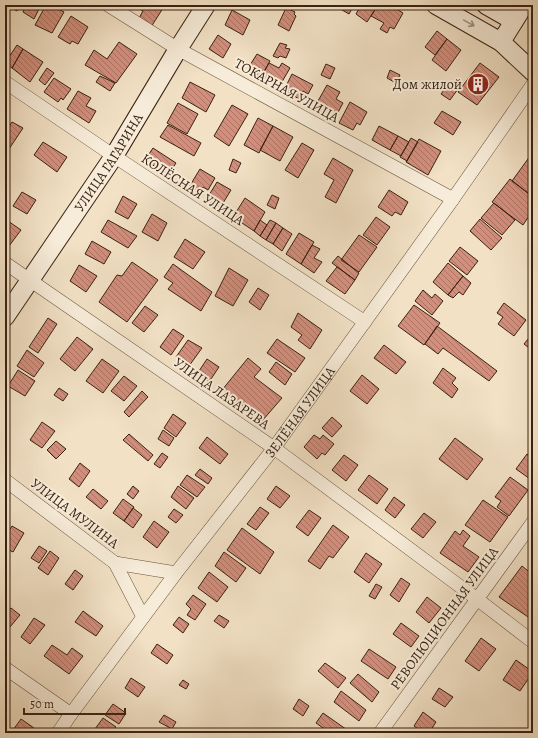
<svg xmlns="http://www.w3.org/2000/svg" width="538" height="738" viewBox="0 0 538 738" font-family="Alegreya,serif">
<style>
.building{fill:url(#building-back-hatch);stroke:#392212}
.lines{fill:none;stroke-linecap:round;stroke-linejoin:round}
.street-casing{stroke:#67523f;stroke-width:14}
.secondary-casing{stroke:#392212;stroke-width:20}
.street{stroke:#f7ecd9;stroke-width:13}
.secondary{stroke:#f7ecd9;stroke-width:18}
.oneway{stroke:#a2917f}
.labels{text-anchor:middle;stroke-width:4;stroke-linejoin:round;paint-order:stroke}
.poi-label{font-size:14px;fill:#392212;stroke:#f7ecd9;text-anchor:end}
.street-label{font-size:14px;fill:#392212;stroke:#f7ecd9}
</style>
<defs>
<pattern id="building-back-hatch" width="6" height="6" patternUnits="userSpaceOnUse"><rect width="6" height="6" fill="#d38e7c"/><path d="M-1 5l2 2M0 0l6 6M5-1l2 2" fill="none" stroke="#ac7464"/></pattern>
</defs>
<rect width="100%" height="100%" fill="#f2e1c5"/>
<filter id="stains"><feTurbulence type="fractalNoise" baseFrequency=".005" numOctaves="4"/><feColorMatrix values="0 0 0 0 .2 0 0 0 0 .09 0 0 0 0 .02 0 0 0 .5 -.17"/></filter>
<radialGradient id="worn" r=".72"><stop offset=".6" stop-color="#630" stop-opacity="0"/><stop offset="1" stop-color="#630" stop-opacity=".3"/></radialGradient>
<!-- building -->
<path class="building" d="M6 5H20L17 11Z
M26 5H41L34 19 23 12Z
M46 5H51L64 12 52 33 35 25Z
M133 5H165L151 27 138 20 143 11Z
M338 5H354L349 14 337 7Z
M361 5H378L367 22 356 14Z
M378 5H390L403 13 394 29 390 27 387 33 380 29 384 23 371 16Z
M286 8 295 12 294 14 296 16 289 31 278 25Z
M232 10 250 20 243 35 225 25Z
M71 16 88 27 78 44 72 41 70 44 58 37Z
M437 31 447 39 435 55 425 47Z
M218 35 231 44 223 58 209 49Z
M447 39 461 50 446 71 432 60Z
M119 42 137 54 116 83 85 65 94 50 107 59Z
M280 43 287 45 285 48 290 49 286 58 280 56 278 58 273 56Z
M17 45 23 49 12 68 5 63Z
M23 49 43 62 30 82 12 68Z
M257 54 270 61 261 77 252 72 255 68 250 65Z
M269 63 279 68 282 63 290 68 279 87 261 77Z
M480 63 499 77 477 105 458 92Z
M326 64 335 68 330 79 321 75Z
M47 68 54 73 45 85 39 80Z
M390 70 400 75 396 83 387 78Z
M292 74 313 85 308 94 303 91 299 99 284 90Z
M100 76 115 83 110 91 96 82Z
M54 78 71 89 63 100 61 98 58 102 44 92Z
M190 82 215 95 206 112 182 98Z
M449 83 458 89 450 100 441 94Z
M327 85 340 92 336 99 343 103 337 114 332 111 329 116 314 108Z
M78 91 91 98 86 106 96 111 89 123 67 109Z
M350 102 367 112 360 125 357 123 353 130 339 123Z
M178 103 198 114 187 134 167 123Z
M232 105 248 114 229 146 214 136Z
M442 111 461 122 453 135 434 123Z
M258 118 273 126 259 153 244 145Z
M12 122 23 128 9 149 5 146V133Z
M168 125 201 143 194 156 160 137Z
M273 126 293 137 280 161 260 150Z
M379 126 398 136 390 150 372 140Z
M398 136 409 142 401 156 390 150Z
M411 138 418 142 407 161 400 157Z
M419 139 441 151 428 175 406 162Z
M43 142 67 157 57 172 34 155Z
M302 143 314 150 298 178 285 170Z
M153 148 176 163 168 175 145 160Z
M533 152V197L512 181Z
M333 158 353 170 336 203 325 197 334 180 324 174Z
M233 159 241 163 236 173 229 170Z
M200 169 215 178 208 190 203 187 200 194 189 187Z
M510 179 533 197V210L523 225 492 202Z
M217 182 231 190 220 208 206 200Z
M389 190 408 202 401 215 395 212 392 216 378 207Z
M22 192 36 200 27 214 13 206Z
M272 195 279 198 275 209 267 205Z
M123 196 137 204 128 219 115 212Z
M245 198 265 212 254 231 233 217Z
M494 203 515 220 502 235 481 218Z
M152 214 167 223 158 241 142 232Z
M376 217 390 227 377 245 363 235Z
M5 219 21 230 9 246 5 243Z
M480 219 502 238 491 250 470 231Z
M108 220 137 236 128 248 101 232Z
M260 220 267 225 260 236 254 231Z
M270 220 276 223 266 240 260 236Z
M276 223 283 228 273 244 266 240Z
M283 228 292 234 282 251 273 244Z
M299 233 314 242 301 264 286 254Z
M359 235 377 247 359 272 341 260Z
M185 239 205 252 193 269 174 257Z
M92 241 111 252 104 264 85 254Z
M312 245 320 249 314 258 322 262 314 273 301 264Z
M460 247 478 261 467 275 449 261Z
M338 256 359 273 355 280 332 263Z
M132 262 158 280 127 322 99 302 117 275 122 276Z
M448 263 463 276 448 295 433 282Z
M173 264 212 292 201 311 168 289 173 283 164 277Z
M79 265 97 276 86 292 70 281Z
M337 267 355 280 345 294 326 281Z
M229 268 248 280 233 306 215 296Z
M463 276 471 283 463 295 459 292 453 298 448 295Z
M258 288 269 295 260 310 249 302Z
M423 290 432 298 435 294 443 301 432 315 415 301Z
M504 303 526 320 514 336 498 324 503 317 497 313Z
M414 305 440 323 424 345 398 326Z
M145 306 158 315 144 332 132 323Z
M298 313 322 330 310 349 298 340 302 335 291 327Z
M48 318 57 324 38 353 29 347Z
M437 326 497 371 489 381 443 348 438 354 425 344Z
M173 329 184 336 171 355 160 347Z
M533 333V351L524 344Z
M77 337 93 349 75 371 60 359Z
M277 339 305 358 295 372 267 353Z
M188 340 202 348 189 366 176 357Z
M384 345 406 362 396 374 374 358Z
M27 350 44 363 34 377 17 366Z
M248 358 261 369 254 377 282 398 262 421 222 390Z
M102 359 119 371 103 393 86 381Z
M207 359 219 367 209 382 197 374Z
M276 362 292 374 285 385 269 372Z
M443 368 456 378 452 383 458 389 452 398 433 383Z
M18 370 35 381 25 396 8 386Z
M362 375 379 389 367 404 350 391Z
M124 376 137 386 124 401 111 391Z
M59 388 68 394 63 401 54 395Z
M142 391 148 397 129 417 124 412Z
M173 414 186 423 176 437 164 428Z
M332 417 342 426 332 437 322 428Z
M42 422 55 431 42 448 30 440Z
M163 430 174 438 169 446 158 439Z
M129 434 153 455 148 461 123 440Z
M314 435 320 439 323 435 334 444 325 455 322 453 317 459 304 447Z
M207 437 228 454 220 464 199 448Z
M455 438 483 459 467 480 439 459Z
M56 441 66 449 56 459 47 450Z
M162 453 168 457 160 468 154 464Z
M527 454 533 458V481L516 469Z
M344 455 358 465 346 481 332 470Z
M80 463 90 471 79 487 69 479Z
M200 469 212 478 208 484 195 475Z
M187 475 205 487 197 497 180 485Z
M369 475 388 489 377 504 358 490Z
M510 477 528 490 509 516 497 507 501 501 495 497Z
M133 486 139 491 133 499 127 494Z
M178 486 194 498 186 509 171 497Z
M276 486 290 496 280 508 267 499Z
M93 489 108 501 101 509 86 497Z
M394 497 405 505 395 518 385 510Z
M123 499 134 507 124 521 113 513Z
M483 500 508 517 490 542 465 525Z
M260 507 269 513 256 530 247 524Z
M133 508 142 515 133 528 124 521Z
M174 509 183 515 176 523 168 517Z
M309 510 321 518 308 536 296 527Z
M424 513 436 522 423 538 411 529Z
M154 521 169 532 157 548 143 537Z
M333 525 349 537 333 558 329 556 320 569 308 561Z
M12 526 24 533 13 552 5 548V537Z
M242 528 274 552 260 574 227 550Z
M463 530 470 536 463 546 479 557 468 572 440 553 455 531 460 535Z
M39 546 47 551 39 563 31 558Z
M50 551 59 558 48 575 38 568Z
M224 552 246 568 236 582 215 566Z
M366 553 382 564 369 583 354 572Z
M522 566 533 575V590L528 597 533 600V616L531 619 499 597Z
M75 570 83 576 73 590 65 584Z
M209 572 228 587 217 602 198 588Z
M401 578 410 584 399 602 390 595Z
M376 584 382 587 375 599 369 596Z
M193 595 206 604 195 620 187 615 191 609 186 604Z
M427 597 441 608 429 623 416 612Z
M11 608 20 615 10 627 5 624V615Z
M83 611 103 626 96 636 75 622Z
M219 615 229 621 224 628 214 621Z
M179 617 189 624 183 633 173 625Z
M34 618 45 625 30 644 21 637Z
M401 623 419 636 411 647 393 634Z
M481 638 496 649 479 671 465 661Z
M157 644 173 655 167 664 151 653Z
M52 645 67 655 72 648 83 656 69 674 44 656Z
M369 649 396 667 388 679 361 661Z
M516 660 533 672 520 691 503 680Z
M325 663 346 678 338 688 318 671Z
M358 674 379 692 372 702 350 683Z
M131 678 145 687 138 697 125 688Z
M183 680 189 684 186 689 179 685Z
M439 688 453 697 445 707 432 699Z
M341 691 366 710 359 721 334 702Z
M299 699 309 706 303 716 293 709Z
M113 704 126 713 119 724 105 715Z
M423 712 436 722 429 733H424L414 726Z
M323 713 350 732 349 733H330L316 723Z
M164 715 176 722 172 729 159 722Z
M103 718 116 727 111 733H101L95 729Z
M21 719 34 728 31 733H16L13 730Z"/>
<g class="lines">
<!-- street casing -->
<g class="street-casing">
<g id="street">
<path d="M108 5 178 49 453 199"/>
<path d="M5 82 114 156 365 322"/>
<path d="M5 263 274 448 477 599 533 642"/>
<path d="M5 480 115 563 176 573"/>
<path d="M115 563 143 617"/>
<path d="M5 668 71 714"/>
<path id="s1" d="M58 733 71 714 176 573 274 448 453 199 533 84"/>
<path d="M380 733 533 522"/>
</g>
</g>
<!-- secondary casing -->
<g class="secondary-casing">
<g id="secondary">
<path d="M436 5 501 42 533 72"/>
<path d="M486 5 514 21"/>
<path d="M501 42 524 5"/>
<path id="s2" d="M5 317 114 156 178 49 206 5"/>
</g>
</g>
<!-- street -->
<use href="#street" class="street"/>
<!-- secondary -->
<use href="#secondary" class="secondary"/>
</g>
<!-- one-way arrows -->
<defs><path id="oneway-shaft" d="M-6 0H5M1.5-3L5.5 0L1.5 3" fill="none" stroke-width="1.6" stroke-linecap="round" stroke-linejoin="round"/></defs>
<use class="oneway" href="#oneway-shaft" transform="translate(469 23) rotate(29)"/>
<!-- icons -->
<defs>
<g id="building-disc" transform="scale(1.15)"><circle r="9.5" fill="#8f2418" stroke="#f7ecd9"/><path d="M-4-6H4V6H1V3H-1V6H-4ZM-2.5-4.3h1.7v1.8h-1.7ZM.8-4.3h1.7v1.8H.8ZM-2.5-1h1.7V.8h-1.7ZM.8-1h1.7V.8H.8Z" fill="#fff"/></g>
</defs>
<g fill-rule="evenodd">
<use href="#building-disc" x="478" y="84"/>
</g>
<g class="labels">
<!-- poi labels -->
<g class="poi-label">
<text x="462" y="89">Дом жилой</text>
</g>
<!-- street labels -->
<g class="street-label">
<text transform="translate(287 90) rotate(29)" y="5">ТОКАРНАЯ УЛИЦА</text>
<text dy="5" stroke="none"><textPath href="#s2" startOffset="186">УЛИЦА ГАГАРИНА</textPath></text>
<text transform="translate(193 189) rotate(33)" y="5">КОЛЁСНАЯ УЛИЦА</text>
<text transform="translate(222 393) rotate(35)" y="5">УЛИЦА ЛАЗАРЕВА</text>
<text dy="5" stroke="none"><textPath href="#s1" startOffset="402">ЗЕЛЁНАЯ УЛИЦА</textPath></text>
<text transform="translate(75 513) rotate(37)" y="5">УЛИЦА МУЛИНА</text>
<text transform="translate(444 618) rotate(-54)" y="5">РЕВОЛЮЦИОННАЯ УЛИЦА</text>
</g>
</g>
<!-- margin -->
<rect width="538" height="738" fill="none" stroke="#f2e1c5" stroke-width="20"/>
<rect x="6" y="6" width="526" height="726" fill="none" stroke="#392212" stroke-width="2"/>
<rect x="10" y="10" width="518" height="718" fill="none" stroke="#392212"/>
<!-- scale -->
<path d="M24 708v6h101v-6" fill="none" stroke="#392212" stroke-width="2"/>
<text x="30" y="708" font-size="12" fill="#392212" stroke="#f7ecd9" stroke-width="3" paint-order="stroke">50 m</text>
<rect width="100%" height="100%" filter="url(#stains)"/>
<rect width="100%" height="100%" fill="url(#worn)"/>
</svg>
